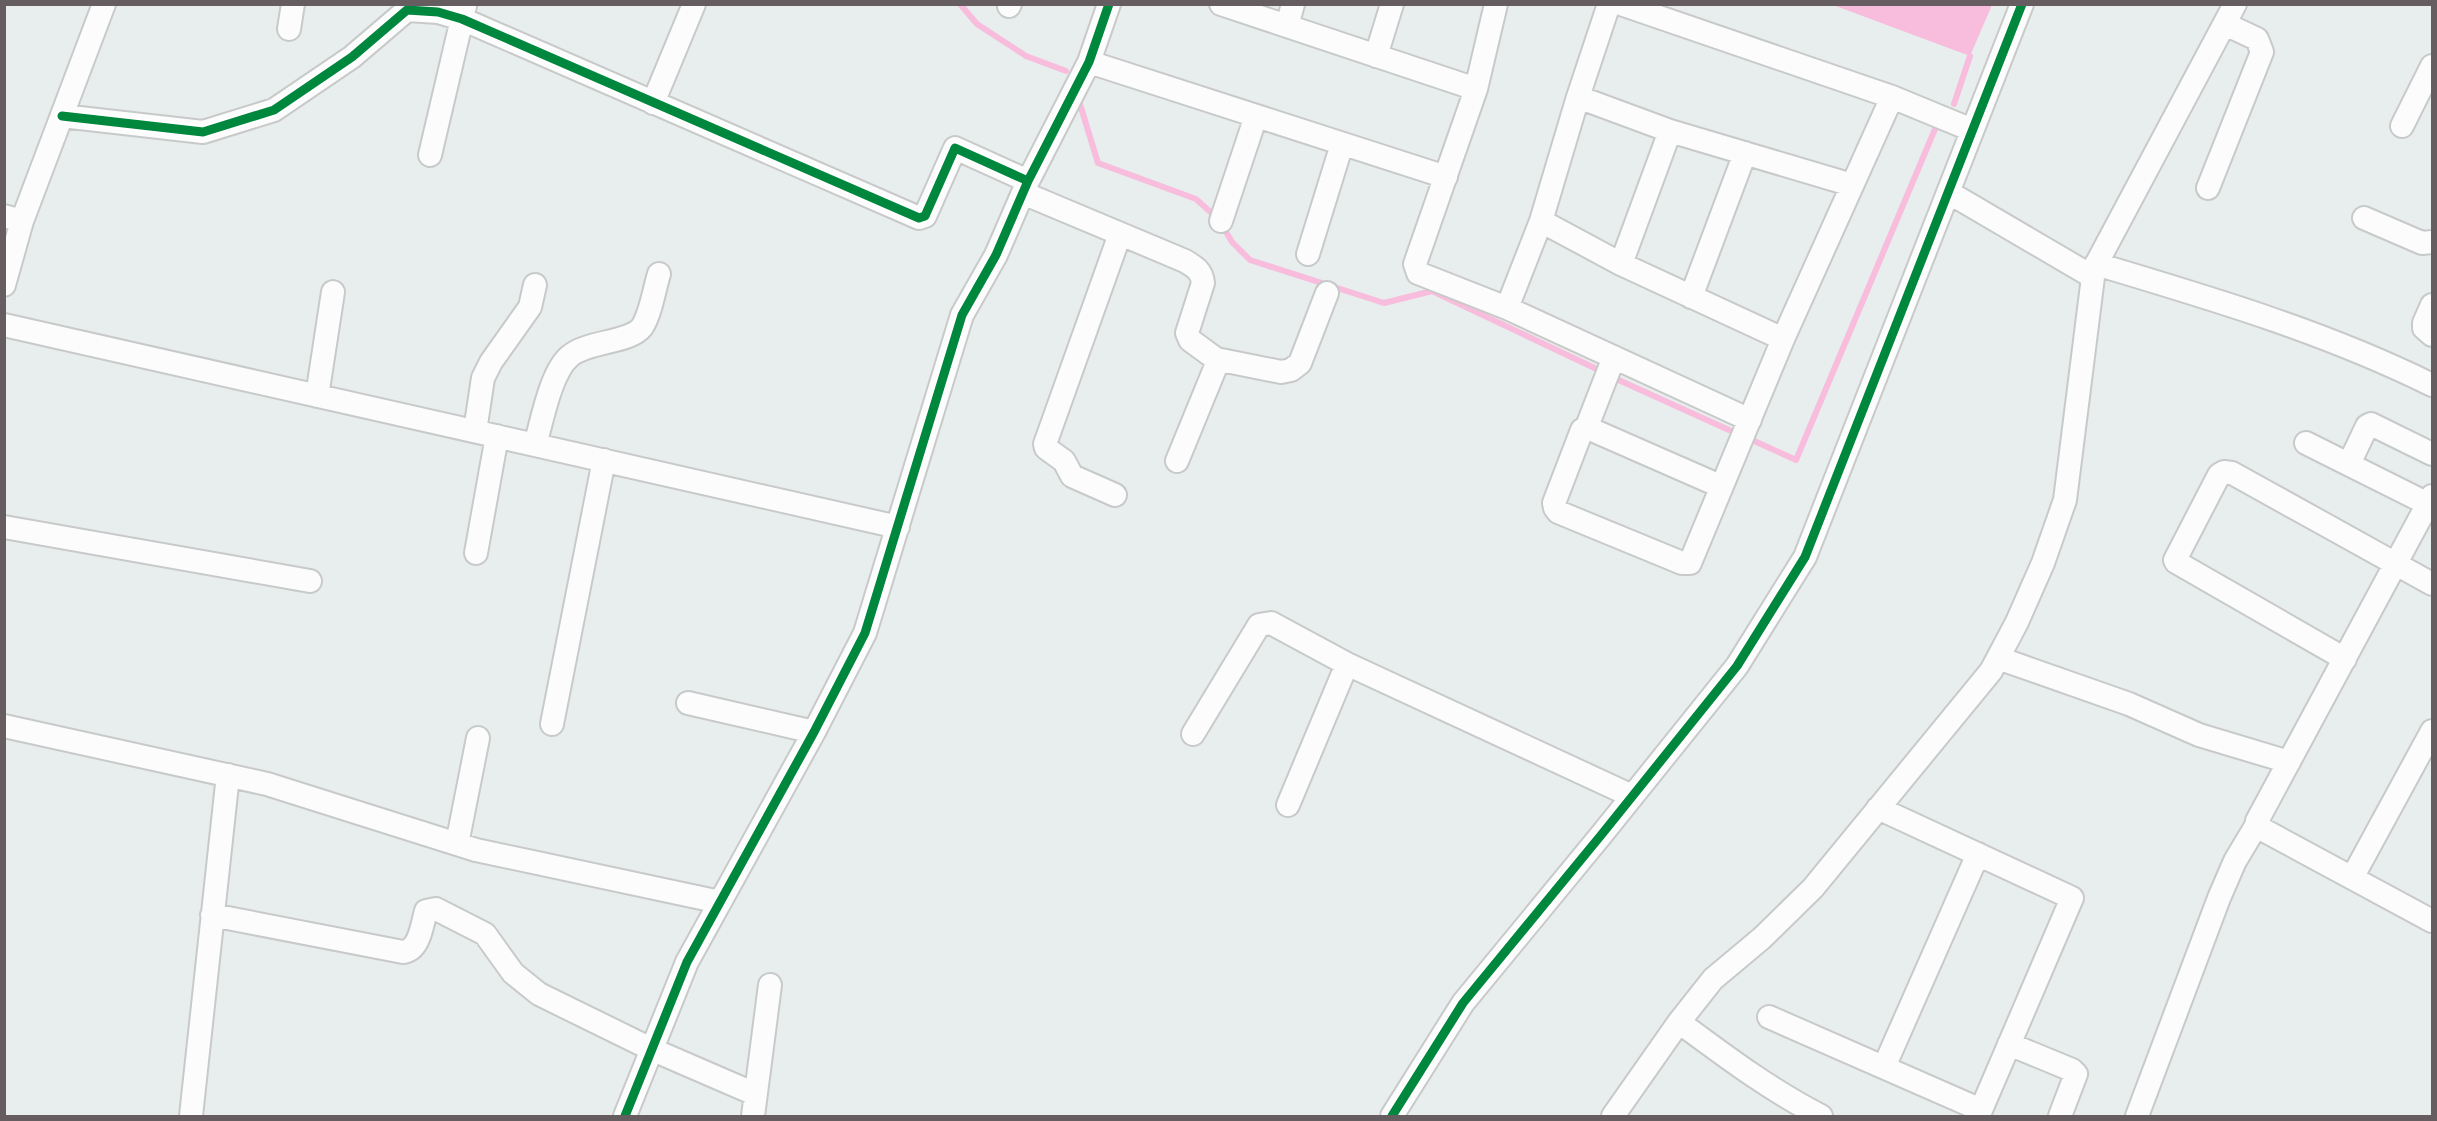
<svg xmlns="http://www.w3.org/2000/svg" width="2437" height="1121" viewBox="0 0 2437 1121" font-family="'DejaVu Sans',sans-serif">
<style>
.water{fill:#f8bcdc}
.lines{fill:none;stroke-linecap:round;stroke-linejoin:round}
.stream{stroke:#f8bcdc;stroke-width:6}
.minor-casing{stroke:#c8caca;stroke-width:26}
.minor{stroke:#fcfcfc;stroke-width:22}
.cycleway-casing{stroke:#fff;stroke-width:13}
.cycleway{stroke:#00873e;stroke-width:9}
</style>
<rect width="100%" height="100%" fill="#e8eeed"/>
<!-- water -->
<path class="water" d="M1833 5H1992L1970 56Z"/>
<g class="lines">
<!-- stream -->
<path class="stream" d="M960 4 977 24 1026 56 1066 71
M1079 101 1098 163 1196 199 1216 217
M1954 104 1970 56
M1222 225 1232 242 1250 260 1384 303 1432 291 1603 372
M1612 377 1729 430
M1750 439 1796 460 1935 129"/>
<!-- minor casing -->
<g class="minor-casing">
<path id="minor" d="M1221 4 1476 89
M1496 4 1476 89 1415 264 1418 273 1507 308 1750 420
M1621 4 1892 97 1972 130
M1009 6 1010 4
M1287 26 1293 4
M289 29 293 4
M1376 56 1392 4
M1089 62 1446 177
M1578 97 1670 131 1852 185
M653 103 694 4
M62 116 203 132 274 110 352 57 407 10 438 12 462 19 919 218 925 216 955 148 1028 181
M2402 126 2432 66
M430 155 465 6
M2208 188 2262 52 2257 39 2225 24
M1023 193 1185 261C1195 267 1202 271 1203 283L1187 333 1190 340 1216 359V366L1177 461
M4 216 22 221 4 285
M2364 218 2422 243 2432 242
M22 221 104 4
M1221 221 1256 116
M1541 221 1621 264 1783 339
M1308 254 1342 144
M1621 264 1670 131
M2096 264C2210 298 2325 332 2432 385
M2091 274 2235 4
M1691 297 1745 153
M2432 305 2424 323V328L2432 335
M1507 308 1541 221 1578 97 1609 4
M4 325 898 527
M1216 359 1281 372 1291 370 1300 363 1327 293
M317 396 333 292
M1586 429 1614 357
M475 431 483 378 491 362 530 307 535 285
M2306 443 2428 504
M535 445C542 421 551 371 570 356 587 341 630 343 642 327 651 313 654 290 659 274
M2349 464 2367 426 2371 424 2432 454
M1720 486 1590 429 1582 430 1554 503 1555 508 1558 512 1682 563H1690L1783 339 1892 97
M1115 495 1072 476 1064 461 1046 448 1045 444 1120 234
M2432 496 2257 821 2256 826 2432 921
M4 527 310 581
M476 553 497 436
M1998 658 2129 704 2199 735 2289 762
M2345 659 2176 562 2175 560 2219 475 2224 472 2232 473 2432 584
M688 703 814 732
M552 724 604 460
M4 726 267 784 476 850 720 902
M1193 734 1259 625 1271 623 1347 664 1632 796
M1288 805 1347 664
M457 844 478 738
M2352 878 2432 731
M212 915 403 952C420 950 422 924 426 911L436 909 485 934 513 973 539 994 651 1049 755 1094
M1769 1017 1981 1110 2072 898 1878 808
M1679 1022C1725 1056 1770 1090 1821 1116
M2009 1044 2072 1070 2076 1074 2060 1116
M1884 1067 1978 854
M191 1116 228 775
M625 1116 687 962 814 732 865 633 962 315 996 255 1028 181 1089 62 1109 4
M753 1116 770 985
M1392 1116 1463 1003 1602 834 1737 666 1805 557 2022 4
M1613 1116 1679 1022 1713 979 1762 938 1813 888 1991 671 1998 658 2017 622 2043 563 2065 500 2093 277 1948 192
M2137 1116 2219 898 2235 861 2256 826"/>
</g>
<!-- minor -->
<use href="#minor" class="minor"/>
<!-- cycleway casing -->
<g class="cycleway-casing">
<path id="cycleway" d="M62 116 203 132 274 110 352 57 407 10 438 12 462 19 919 218 925 216 955 148 1028 181
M625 1116 687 962 814 732 865 633 962 315 996 255 1028 181 1089 62 1109 4
M1392 1116 1463 1003 1602 834 1737 666 1805 557 2022 4"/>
</g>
<!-- cycleway -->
<use href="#cycleway" class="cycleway"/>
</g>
<!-- border -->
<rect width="2437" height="1121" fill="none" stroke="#665d61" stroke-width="12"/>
</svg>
